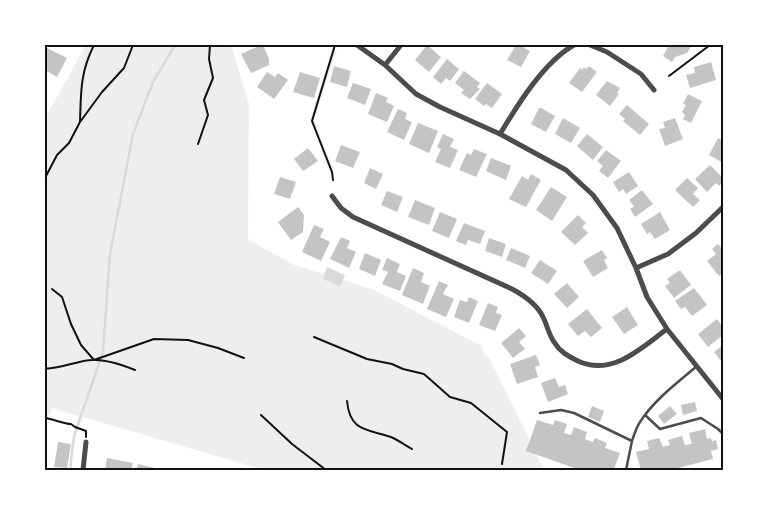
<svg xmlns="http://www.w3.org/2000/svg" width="768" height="515" viewBox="0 0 768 515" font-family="'Roboto Condensed',sans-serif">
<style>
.green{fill:#eee}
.water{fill:#d9d9d9}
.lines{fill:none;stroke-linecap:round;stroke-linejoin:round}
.stream{stroke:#d9d9d9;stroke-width:2.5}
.building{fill:#c4c4c4}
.path{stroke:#111;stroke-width:2}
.service{stroke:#4c4c4c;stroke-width:2.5}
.minor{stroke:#4c4c4c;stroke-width:5}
.neatline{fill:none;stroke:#111;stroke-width:2}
</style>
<rect width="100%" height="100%" fill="#fff"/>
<!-- green -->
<path class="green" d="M86 45H231L249 104 248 239 292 264 374 290 482 346 484 355 489 357 544 470H265L52 408 45 424V118Z
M332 49 337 50 314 120 334 171 330 172 310 120Z"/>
<!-- water -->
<path class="water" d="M327 267 345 275 340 286 323 279Z"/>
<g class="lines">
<!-- stream -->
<path class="stream" d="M70 470 74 436 103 352 110 254 133 134 153 82 175 45"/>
</g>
<!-- building -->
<path class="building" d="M261 45H263L269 59V65L251 73 241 54Z
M427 45 441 57 429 72 415 60Z
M516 45H519L530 51 521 67 507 60Z
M669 45H692L687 53 675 57 672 62 663 56Z
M47 48 67 58 57 77 45 70V52Z
M447 59 459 69 450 81 446 78 441 84 433 77Z
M711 62 716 80 690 88 686 75 695 73 694 67Z
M334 66 351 71 347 87 330 82Z
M589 66 597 72 582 92 569 83 580 68 582 70 584 67 586 69Z
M464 71 480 83 477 87 480 89 470 99 461 93 464 90 455 83Z
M267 72 275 77 278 73 288 80 274 99 257 87Z
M300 72 320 78 314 98 293 92Z
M607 81 620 88 617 93 619 94 610 106 596 95Z
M353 83 371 89 365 105 347 98Z
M487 83 502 94 492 108 486 104 484 106 475 99Z
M376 93 388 98 386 102 394 106 387 122 368 114Z
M688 94 702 101 691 123 683 119 685 115 682 112 686 105 683 104Z
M627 105 649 124 640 135 623 121 625 119 619 114Z
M539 108H541L555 116 546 132 531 124Z
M398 109 407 113 405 119 412 122 404 140 387 132Z
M563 118 580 128 571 143 555 134Z
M675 118 683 139 665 146 659 129 665 128 663 122Z
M418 123 438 131 429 153 409 144Z
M443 134 454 139 450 147 458 150 450 168 435 162 441 149 437 147Z
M587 134 603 147 593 160 577 146Z
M718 138 723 141V163L709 155Z
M341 145 360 152 353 168 335 161Z
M308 148 318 161 303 171 294 159Z
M474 149 487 154 476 177 459 170 467 153 471 155Z
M606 150 621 161 608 178 599 171 603 166 597 161Z
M491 158 511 166 506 180 486 171Z
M710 165 723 178V182L719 186 716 183 707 192 695 179Z
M370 168 383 174 376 189 364 183Z
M629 172 638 186 626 194 623 189 619 192 613 182Z
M531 174 541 180 526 207 509 199 522 176 528 180Z
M280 177 296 182 290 199 274 194Z
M687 178 698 188 693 194 700 200 693 207 675 190Z
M551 187 567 197 552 221 536 210Z
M642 190 653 204 635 217 630 209 634 206 629 200Z
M387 191 403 197 397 212 381 205Z
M415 200 435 208 429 225 408 217Z
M298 207 304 215 303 232 291 240 278 222Z
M440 212 457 219 449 238 432 231Z
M660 212 670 230 655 239 650 232 647 234 641 224Z
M578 215 586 223 582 227 588 233 575 245 561 232Z
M464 223 485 231 480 244 468 240 466 245 456 241Z
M314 225 324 229 320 237 330 242 321 261 302 252Z
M341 237 350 241 347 248 356 252 349 268 330 259Z
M489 238 506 244 502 257 485 251Z
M718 244 723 250V273L719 276 707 261 716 254 712 249Z
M511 248 530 256 525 268 506 260Z
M602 250 607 258 604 260 608 268 593 277 583 261Z
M365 253 381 260 375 276 359 269Z
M387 258 400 264 397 272 406 276 400 291 382 284 388 272 382 270Z
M540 260 557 271 548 284 531 273Z
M413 268 424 273 421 282 430 286 423 304 402 295Z
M680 270 691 285 674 298 665 286 670 283 667 279Z
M439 281 448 285 443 294 454 299 446 317 427 309Z
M567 283 579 297 567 308 554 294Z
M694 288 707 305 692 316 685 307 681 309 675 301Z
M469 297 478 301 469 323 454 317 460 300 467 302Z
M488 303 498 307 496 313 502 315 495 331 479 325Z
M627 307 638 325 624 334 612 317Z
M587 309 602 328 591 337 585 331 578 336 568 324Z
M717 319 723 327V335L708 347 698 334Z
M519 328 526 336 519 342 525 349 513 358 501 343Z
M723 345V358L720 360 714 352Z
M536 355 540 365 535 367 538 377 517 384 510 364Z
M555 378 559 387 565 385 568 394 548 402 541 383Z
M695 402 697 411 683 415 681 405Z
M592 406 604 411 600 422 588 417Z
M670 406 677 414 664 424 658 416Z
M537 420 553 425 555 420 567 424 564 433 571 435 574 427 587 432 585 439 593 442 595 438 607 443 605 448 620 453 614 469 580 470 526 451Z
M705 429 707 439 711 438 712 441 716 440 718 449 711 451 713 459 670 470H641L636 452 649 449 647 441 659 438 663 447 670 445 668 440 682 436 685 445 692 444 689 433Z
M58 442 71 444 67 468 54 467Z
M107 458 133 463 131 470H105Z
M138 464 159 469V470H136Z"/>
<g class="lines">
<!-- path -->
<path class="path" d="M719 45 723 47
M669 76 710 45
M80 122C81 92 80 73 94 45
M198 144 208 115 204 100 213 78 209 59 210 45
M45 178 57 155 69 143 80 122 102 92 124 68 133 45
M333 180 332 172 312 121 335 45
M52 289 62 297 71 324 81 345 94 360 154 339 188 340 218 348 244 358
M314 337 367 359 392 364 403 369 424 374 450 397 471 403 507 432 502 464
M45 368C54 371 79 360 92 360 106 359 122 365 135 370
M347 401C350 432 367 429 391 437 398 440 405 445 412 449
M261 415 292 444 326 470
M45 418C53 419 64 424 71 424L75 427 86 431V437"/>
<!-- service -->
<path class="service" d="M540 413 561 410 574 413 632 441C634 435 636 428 640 422 654 400 677 383 697 366
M645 415 660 429 701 418 718 429 723 434
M626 470 632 441"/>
<!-- minor -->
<path class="minor" d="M357 45 385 65 416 94 440 107 500 134 566 170 593 195 617 228 636 268 647 297 667 329 723 399
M590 45 607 52 641 74 654 90
M385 65 401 45
M500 134C518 104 544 62 574 45
M332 196 341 208 353 217 512 289C525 296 537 304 543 317 547 325 549 335 554 342 560 352 568 356 578 361 612 377 641 348 667 329
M636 268 668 254 696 233 723 207
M83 470 86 442"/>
</g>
<!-- border -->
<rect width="768" height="515" fill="none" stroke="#ffffff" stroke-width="92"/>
<rect x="46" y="46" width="676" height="423" class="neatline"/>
</svg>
